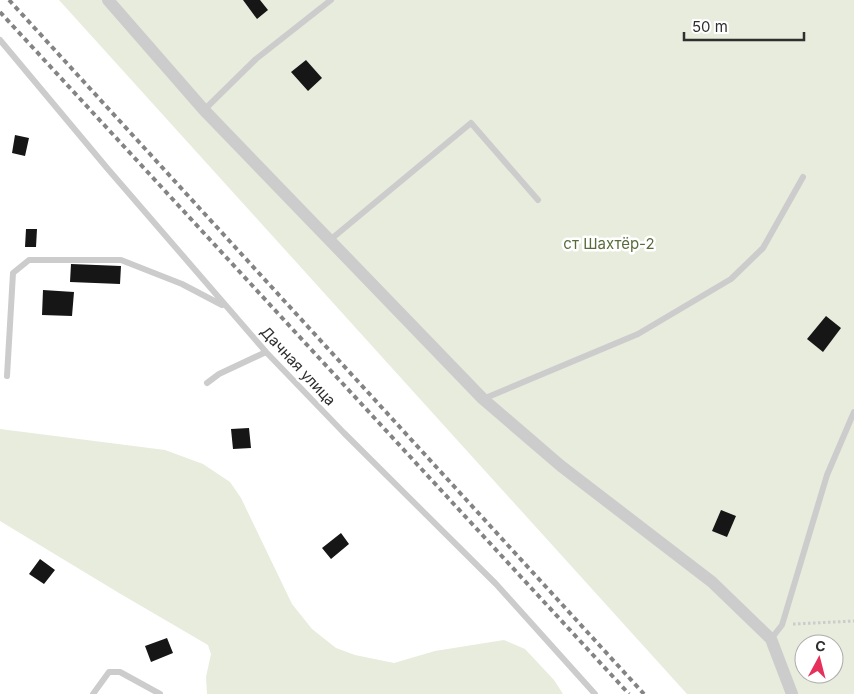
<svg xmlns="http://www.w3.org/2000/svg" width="854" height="694" viewBox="0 0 854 694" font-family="Inter,sans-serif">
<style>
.green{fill:#e7ecdc;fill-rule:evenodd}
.building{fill:#161616}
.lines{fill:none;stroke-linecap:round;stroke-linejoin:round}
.path{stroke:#ccc;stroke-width:3;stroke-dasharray:2.5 2.5;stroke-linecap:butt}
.service{stroke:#ccc;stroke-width:6}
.minor{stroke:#ccc;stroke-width:12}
.rail{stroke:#848484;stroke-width:4;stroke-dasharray:5 4;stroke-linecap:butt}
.labels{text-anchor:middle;stroke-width:5;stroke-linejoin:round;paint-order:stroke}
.park-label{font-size:15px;fill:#596b3b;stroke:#fff}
.street-label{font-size:15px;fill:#2f2f2f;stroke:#fff}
</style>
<rect width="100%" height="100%" fill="#fff"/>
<!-- green -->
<path class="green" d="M59 0H854V694H687ZM804 644H834V674H804Z
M0 429 165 450 203 464 230 482 241 498 292 604 312 629 336 648 355 655 394 663 435 651 504 640 525 649 554 680 563 694H207L206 677 211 654 208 645 119 593 0 521Z"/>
<!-- building -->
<path class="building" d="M243 0H260L268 10 257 19Z
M306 60 322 78 308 91 291 72Z
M15 135 29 138 25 156 12 153Z
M26 229H37L36 247H25Z
M71 264 121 266 120 284 70 282Z
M43 290 74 292 72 316 42 315Z
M826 316 841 328 823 352 807 339Z
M249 428 251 448 233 449 231 429Z
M721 510 736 516 727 537 712 531Z
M341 533 349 544 331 559 322 548Z
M40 559 55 570 44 584 29 574Z
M167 638 173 653 151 662 145 646Z"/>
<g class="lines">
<!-- path -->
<path class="path" d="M793 624 854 621"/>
<!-- service -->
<path class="service" d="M0 40 107 168 266 352 344 433 496 584 595 694
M204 110 256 59 331 0
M330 240 471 123 538 200
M7 376 13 273 29 260H121L182 284 222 305
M207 383 219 374 266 352
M483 399 638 334 731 279 763 248 803 177
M771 639 782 625 827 475 854 412
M93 694 109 672H120L160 694"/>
<!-- minor -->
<path class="minor" d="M108 0 204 110 483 399 561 466 712 582 771 639 792 694"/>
<!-- rail -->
<path class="rail" d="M9 0 644 694
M0 12 629 694"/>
</g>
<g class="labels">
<!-- park labels -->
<g class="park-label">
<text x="609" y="249">ст Шахтёр-2</text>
</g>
<!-- street labels -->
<g class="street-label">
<text transform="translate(298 366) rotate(47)" y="5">Дачная улица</text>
</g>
</g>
<!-- north arrow -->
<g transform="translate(819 659) rotate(7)"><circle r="24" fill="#ffffff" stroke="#acacac"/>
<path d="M0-4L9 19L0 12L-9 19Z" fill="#e6305b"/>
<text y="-8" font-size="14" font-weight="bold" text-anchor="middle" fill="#2f2f2f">С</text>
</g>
<!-- scale -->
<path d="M684 32v8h120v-8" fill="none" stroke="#2f2f2f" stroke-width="2.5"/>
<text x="692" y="32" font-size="15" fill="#2f2f2f" stroke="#ffffff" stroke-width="4" paint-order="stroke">50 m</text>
</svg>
